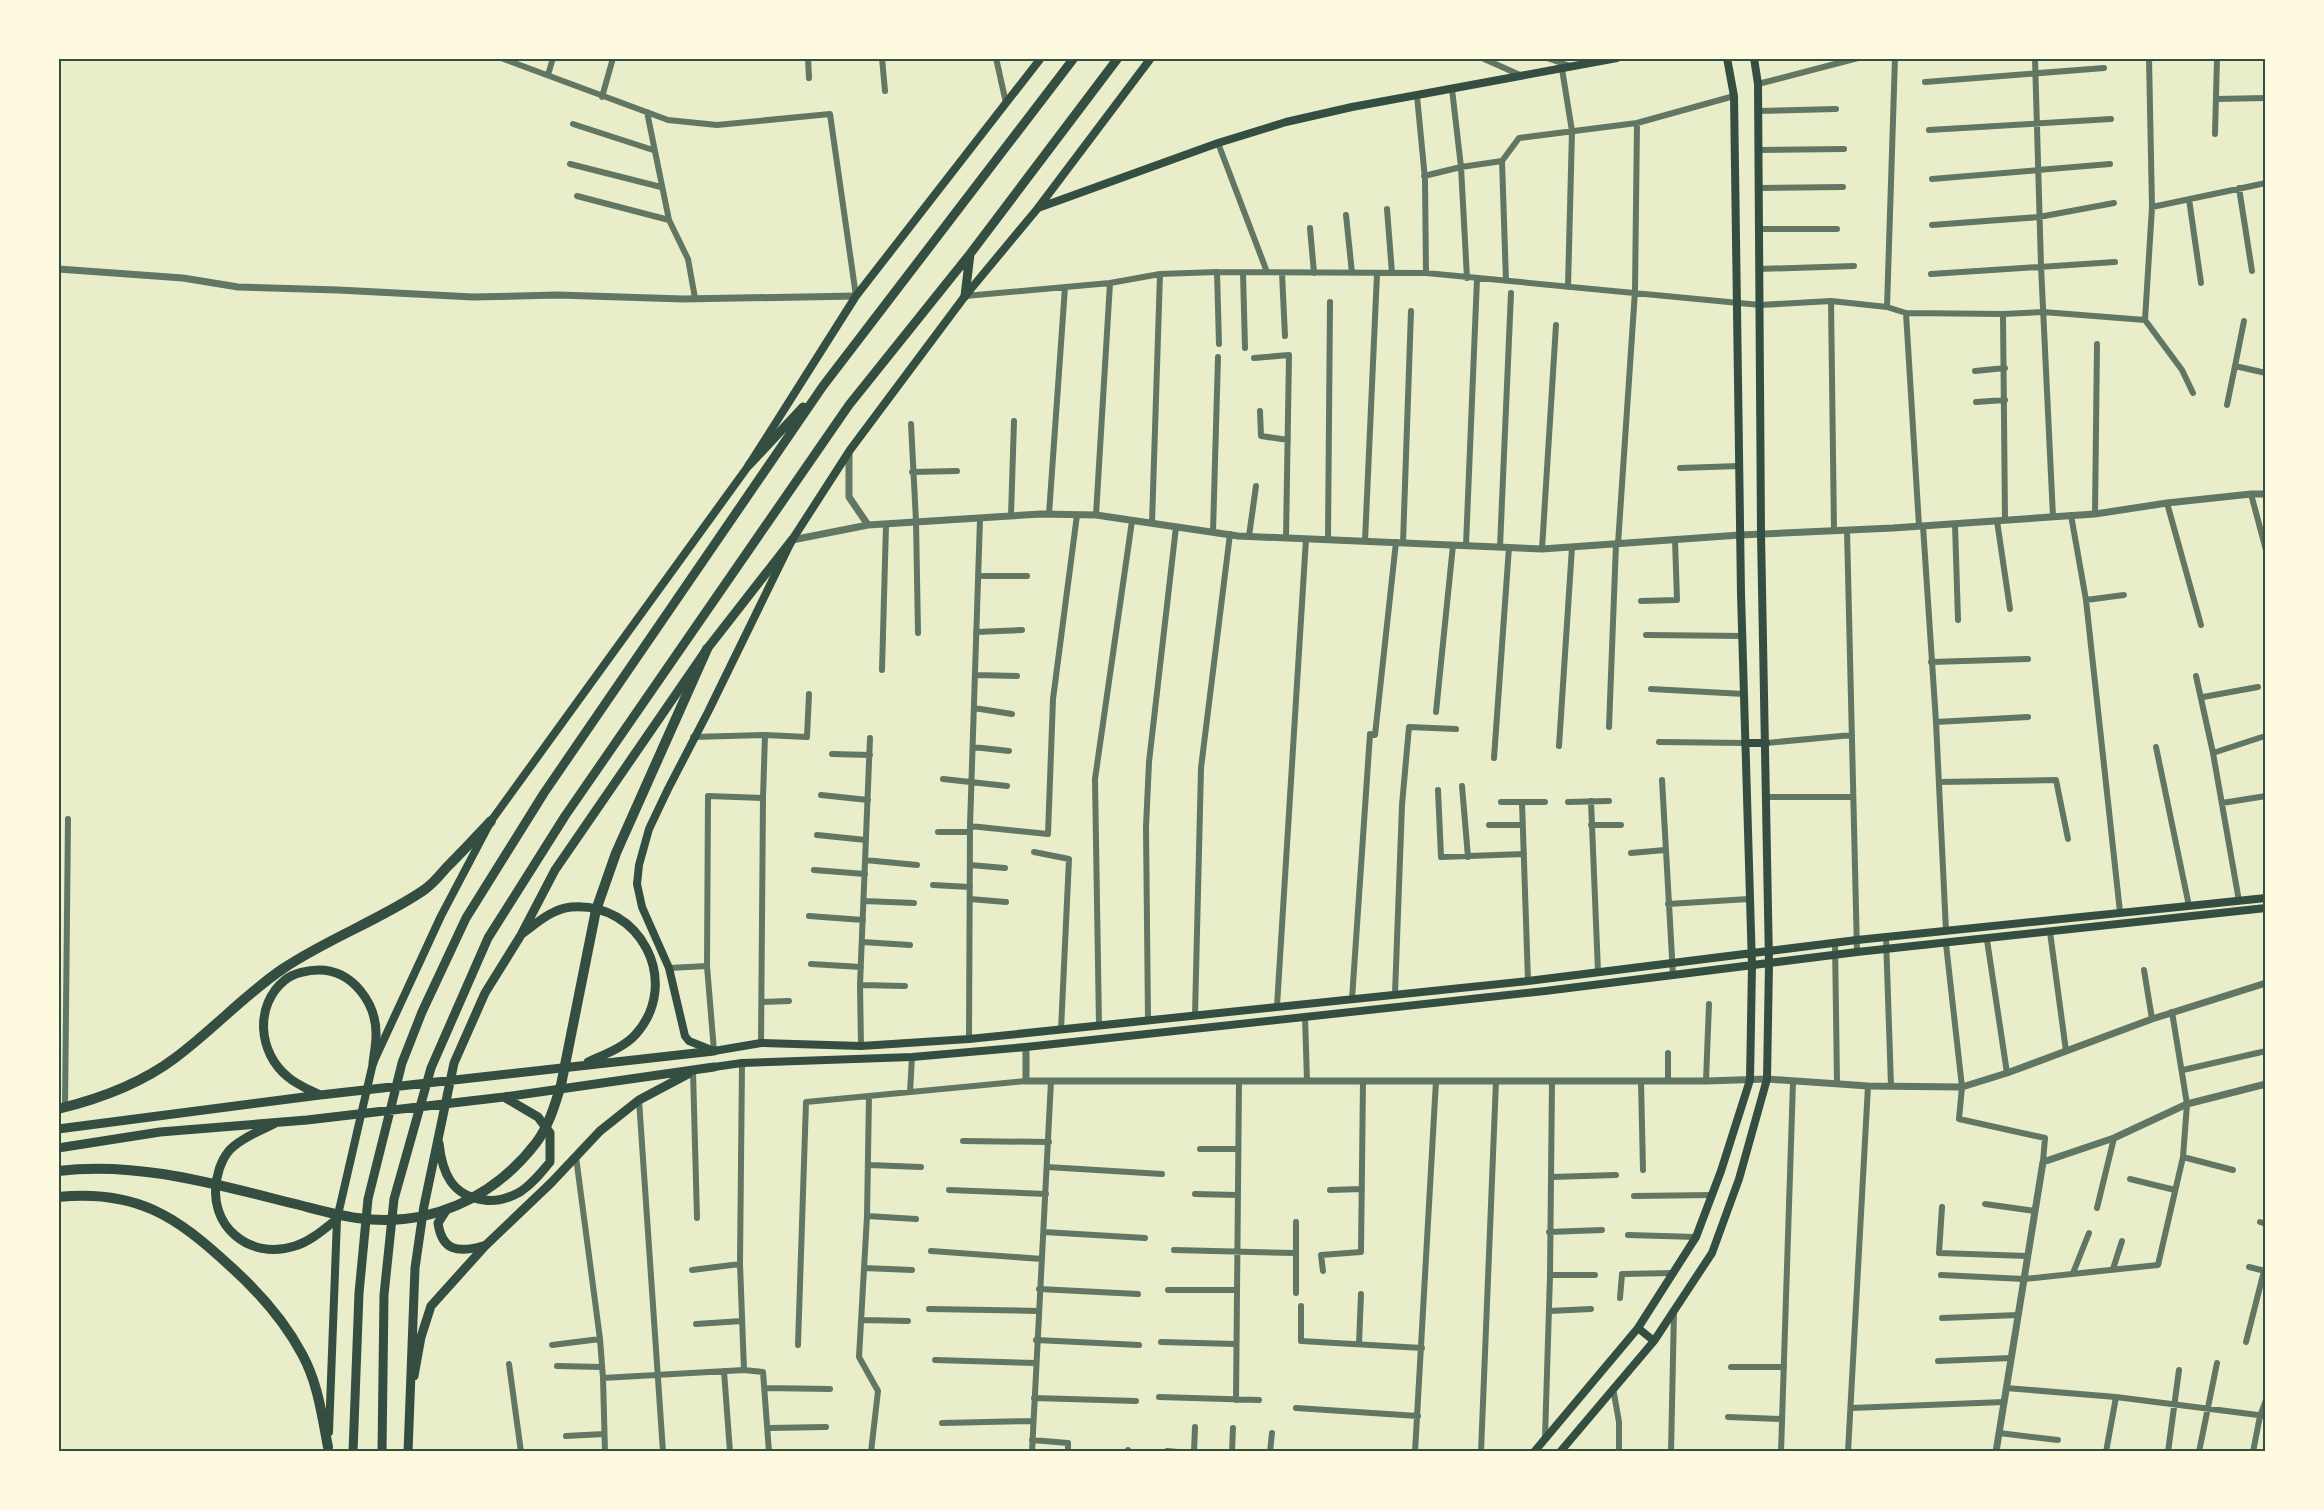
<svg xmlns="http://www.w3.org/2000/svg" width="2324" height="1510" viewBox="0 0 2324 1510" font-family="Georgia,serif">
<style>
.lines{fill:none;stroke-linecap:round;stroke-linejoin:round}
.minor{stroke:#617663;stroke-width:6}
.tertiary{stroke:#617663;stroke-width:7}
.secondary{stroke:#344e41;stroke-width:8}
.trunk{stroke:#344e41;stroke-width:9}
.motorway{stroke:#344e41;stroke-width:10}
.neatline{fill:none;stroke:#344e41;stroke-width:2}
</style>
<rect width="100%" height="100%" fill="#e9edc9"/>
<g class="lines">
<!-- minor -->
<path class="minor" d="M501 58 668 120 717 125 830 114 856 296
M808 58 809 78
M882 58 885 91
M996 58 1006 103
M1482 58 1520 75
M1547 58 1570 66
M2035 58 2041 266 2053 517
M2149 58 2152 207 2145 320 2182 370 2193 393
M1562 69 1572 131 1568 287
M548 75 553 58
M1925 82 2104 68
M1758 84 1858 58
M1452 89 1461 167 1467 278
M1417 96 1425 179 1426 273
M602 97 613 58
M2216 99 2266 98
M1758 111 1836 109
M647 112 669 220 688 259 695 298
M573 124 653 150
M1929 130 2111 119
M2215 134 2217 58
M1218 143 1267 272
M1759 150 1844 149
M1502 161 1506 281
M570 164 661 187
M1424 176 1461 167 1502 161 1519 138 1637 123 1734 96
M1932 179 2110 164
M1759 188 1843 187
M2239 188 2252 271
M577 196 669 220
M2189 199 2201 283
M2152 207 2266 183
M1387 209 1392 273
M1346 215 1352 273
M1932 225 2039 217 2114 203
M1310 228 1314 273
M1759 229H1837
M1759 269 1854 266
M1217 272 1219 344
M1243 273 1245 348
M1282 273 1285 336
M1931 274 2115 262
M965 296 1110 283 1160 274 1217 272 1426 273 1760 305 1831 301 1887 307 1906 313 2003 314 2043 312 2145 320
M1831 301 1834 531
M1887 307 1895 58
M1906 313 1919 526
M2003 314 2005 520
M2244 321 2235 366 2266 373
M1254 358 1289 355 1286 538
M1975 371 2005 368
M1976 402 2005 400
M2227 405 2235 366
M1260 411 1261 436 1288 440
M911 424 916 521 918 633
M1680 468 1739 466
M912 472 957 471
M2251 494 2266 550
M2167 503 2201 625
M1049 514 1065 287
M2095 514 2097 344
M1096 515 1110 283
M2071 515 2086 600 2120 912
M1011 516 1014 421
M1997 521 2010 609
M1152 523 1160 274
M1955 524 1958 620
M1923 526 1936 722 1946 931
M1847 530 1857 952
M1213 532 1218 357
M1249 536 1256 486
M1328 539 1330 302
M1365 541 1377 274
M1403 543 1411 311
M1618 544 1635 291 1637 123
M1466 545 1477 279
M1500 547 1511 293
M1542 549 1556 325
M978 576H1027
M2086 600 2124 595
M1641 601 1677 600 1675 540
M976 632 1022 630
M1646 635 1742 636
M1931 662 2028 659
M882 670 886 525
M975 675 1017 676
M2196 676 2213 753 2239 901
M1651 689 1744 694
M2203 697 2258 687
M974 708 1012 714
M1436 712 1453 545
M1936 722 2028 717
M1609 727 1616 544
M765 735 807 737 809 694
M693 737 765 735 763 798 761 1043
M1659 742 1745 743
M1766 743 1852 735
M1559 746 1572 547
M973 747 1009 751
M2156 747 2189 906
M2213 753 2262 737
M832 754 870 755
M1494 758 1509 547
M943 779 1007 786
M1662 780 1673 975
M1939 782 2056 780 2068 839
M1462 786 1468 857
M1438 790 1441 857 1524 854
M821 795 868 800
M1766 797H1852
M1591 801 1598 972
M1501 802H1545
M1522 802 1528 981
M1568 802 1609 801
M2222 803 2266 796
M1489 825H1522
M1591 825H1621
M970 826 1048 834 1053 699 1077 515
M938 832H970
M817 835 866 840
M1034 852 1069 859 1061 1030
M1631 853 1665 850
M865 860 917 865
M970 865 1005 868
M814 870 865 874
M933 885 970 887
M970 899 1006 902
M864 901 914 903
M1668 904 1749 899
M809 916 863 920
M2050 932 2066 1051
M1886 937 1891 1086
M1987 940 2007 1073
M862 942 910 945
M1835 942 1837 1083
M1946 944 1962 1087 1959 1119 2045 1138 2043 1162
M811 964 861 967
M669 968 707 966
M2144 970 2152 1019
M860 985 905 986
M1395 994 1402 805 1409 727 1456 729
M1352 999 1370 734 1375 735 1396 542
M762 1002 789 1001
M1277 1006 1306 539
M1195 1015 1201 768 1230 534
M1305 1016 1307 1081
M1148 1019 1146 827 1149 762 1176 527
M1099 1025 1095 779 1132 521
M969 1039 970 826 980 519
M861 1046 860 985 870 738
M714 1051 707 966 708 796 763 798
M1668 1053V1081
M742 1063 740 1264 744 1370
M2183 1070 2266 1051
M693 1071 697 1218
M1641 1081 1643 1170
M1706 1081 1709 1004
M910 1092 912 1057
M869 1096 867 1216 859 1357 878 1391 871 1452
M639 1100 663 1452
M65 1108 68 819
M963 1141 1049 1142
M1200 1149H1238
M576 1157 600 1339 603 1378 605 1452
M2183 1157 2233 1170
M869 1165 921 1167
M1047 1167 1162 1174
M1551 1177 1616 1175
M2130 1179 2175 1190
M949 1190 1046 1194
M1330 1190 1362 1189
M1195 1194 1237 1195
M1634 1196 1712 1195
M1985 1204 2035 1211
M1942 1207 1939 1253 2028 1256
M2097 1208 2114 1138
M867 1216 916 1219
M1296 1222V1293
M2260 1222 2266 1224
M1044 1232 1145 1238
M1549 1232 1602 1230
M1628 1235 1696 1237
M1174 1250 1295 1253
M931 1251 1042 1259
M2249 1267 2265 1271
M864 1268 912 1270
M2113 1269 2122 1241
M692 1270 740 1264
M1323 1271 1321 1255 1361 1252 1363 1081
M2073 1273 2089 1233
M1550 1275H1595
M1941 1275 2024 1279 2158 1265 2183 1157 2187 1104 2172 1012
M1039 1289 1138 1294
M1168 1290H1236
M1620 1298 1622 1274 1674 1273
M1301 1306V1341L1422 1348
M929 1309 1039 1311
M1549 1311 1591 1309
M1942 1318 2018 1315
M863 1320 908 1321
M696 1324 742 1321
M1036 1340 1139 1345
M1161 1342 1236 1344
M2246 1342 2264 1271
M1359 1344 1361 1294
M552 1345 600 1339
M798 1345 806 1102 1026 1081
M935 1360 1036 1363
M1938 1361 2011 1358
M509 1364 521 1452
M557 1366 602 1367
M1731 1367H1784
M724 1371 730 1452
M603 1378 744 1370 763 1372 769 1452
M765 1388 830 1389
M1613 1388 1619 1422V1452
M2006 1388 2116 1397 2266 1416
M1159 1397 1259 1400
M1034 1398 1136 1401
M1236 1400 1239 1081
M1296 1408 1418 1416
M1851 1408 2004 1402
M1728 1417 1782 1419
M942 1423 1033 1421
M769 1428 826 1427
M1999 1433 2058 1440
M566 1436 604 1434
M1545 1438 1550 1275 1552 1081
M1032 1440 1068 1443V1452
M1167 1451 1178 1452
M1032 1452 1051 1081
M1128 1452V1450
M1194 1452 1195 1427
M1232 1452 1233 1428
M1270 1452 1272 1433
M1415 1452 1436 1081
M1481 1452 1496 1081
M1671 1452 1674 1311
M1781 1452 1793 1082
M1848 1452 1868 1086
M2106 1452 2116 1397
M2168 1452 2179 1370
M2199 1452 2217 1363
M2253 1452 2260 1416 2266 1400"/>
<!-- tertiary -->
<path class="tertiary" d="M58 269 183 278 238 287 338 290 473 297 558 295 683 299 856 296
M849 453V497L868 525
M792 540 868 525 1041 514 1096 515 1238 536 1542 549 1740 535 1893 528 2095 514 2167 503 2251 494H2266
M1026 1047V1081H1706L1767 1079 1868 1086 1962 1087 2007 1073 2152 1019 2266 983
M1996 1452 2043 1162 2114 1138 2187 1104 2266 1084"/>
<!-- secondary -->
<path class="secondary" d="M1151 58 1038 208 965 296 850 450 792 540 708 712 668 789 649 829 639 865 637 884 642 907 669 968 685 1036 689 1041 714 1051 761 1043 861 1046 969 1039 1528 981 1857 940 2266 898
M1038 208 1218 143 1286 122 1352 107 1617 58
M1745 743H1766
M714 1067 742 1063 912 1057 1026 1047 1545 991 1857 952 2266 908
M1638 1328 1654 1341
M329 1432 337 1219 373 1063 441 916 491 821 749 465 856 296 1041 58
M1534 1452 1638 1328 1696 1237 1721 1171 1750 1080 1752 966 1741 594 1734 96 1727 58
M1560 1452 1654 1341 1712 1253 1739 1179 1767 1079 1769 964 1761 534 1758 84 1754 58"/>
<!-- trunk -->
<path class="trunk" d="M965 296 970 254
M749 465 803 407
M523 933C537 923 552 909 571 907 640 901 682 982 636 1034 625 1047 603 1055 588 1062
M320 1095C310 1090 297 1085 288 1077 258 1053 254 1005 285 980 293 973 309 970 319 970 353 970 377 1004 376 1036 376 1045 374 1054 373 1063
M274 1124C261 1130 246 1136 234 1146 225 1153 219 1166 217 1178 207 1225 249 1261 295 1246 311 1241 324 1229 337 1219
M58 1129 320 1095 714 1051
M439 1143C442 1173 452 1196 484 1200 496 1202 509 1198 520 1192 532 1184 541 1173 550 1162V1133L538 1117 504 1097
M58 1148 160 1132 307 1120 504 1097 714 1067
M447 1209 438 1223C442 1251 458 1253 483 1246
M414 1376 421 1337 431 1306 485 1246 551 1183 600 1131 639 1100 688 1074
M353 1452 359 1293 368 1199 402 1063 422 1012 466 918 544 793 823 386 1074 58
M382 1452 384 1295 394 1199 431 1068 488 938 565 816 849 405 970 254 1118 58
M408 1452 415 1268 424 1206 454 1063 485 993 521 935 555 870 707 649 792 540"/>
<!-- motorway -->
<path class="motorway" d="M58 1109C99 1099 142 1083 175 1058 213 1030 245 994 284 968 329 938 380 920 424 890 433 884 440 875 447 867 462 852 477 836 491 821
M58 1171C137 1161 215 1184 291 1203 312 1208 335 1215 357 1218 428 1228 493 1199 536 1143 549 1126 555 1104 561 1085L596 910 616 853 707 649
M58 1197C136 1189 176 1216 230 1266 259 1292 284 1320 302 1354 318 1383 322 1416 328 1447"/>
</g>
<!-- border -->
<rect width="2324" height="1510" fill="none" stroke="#fefae0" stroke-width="120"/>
<rect x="60" y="60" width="2204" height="1390" class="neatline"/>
</svg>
